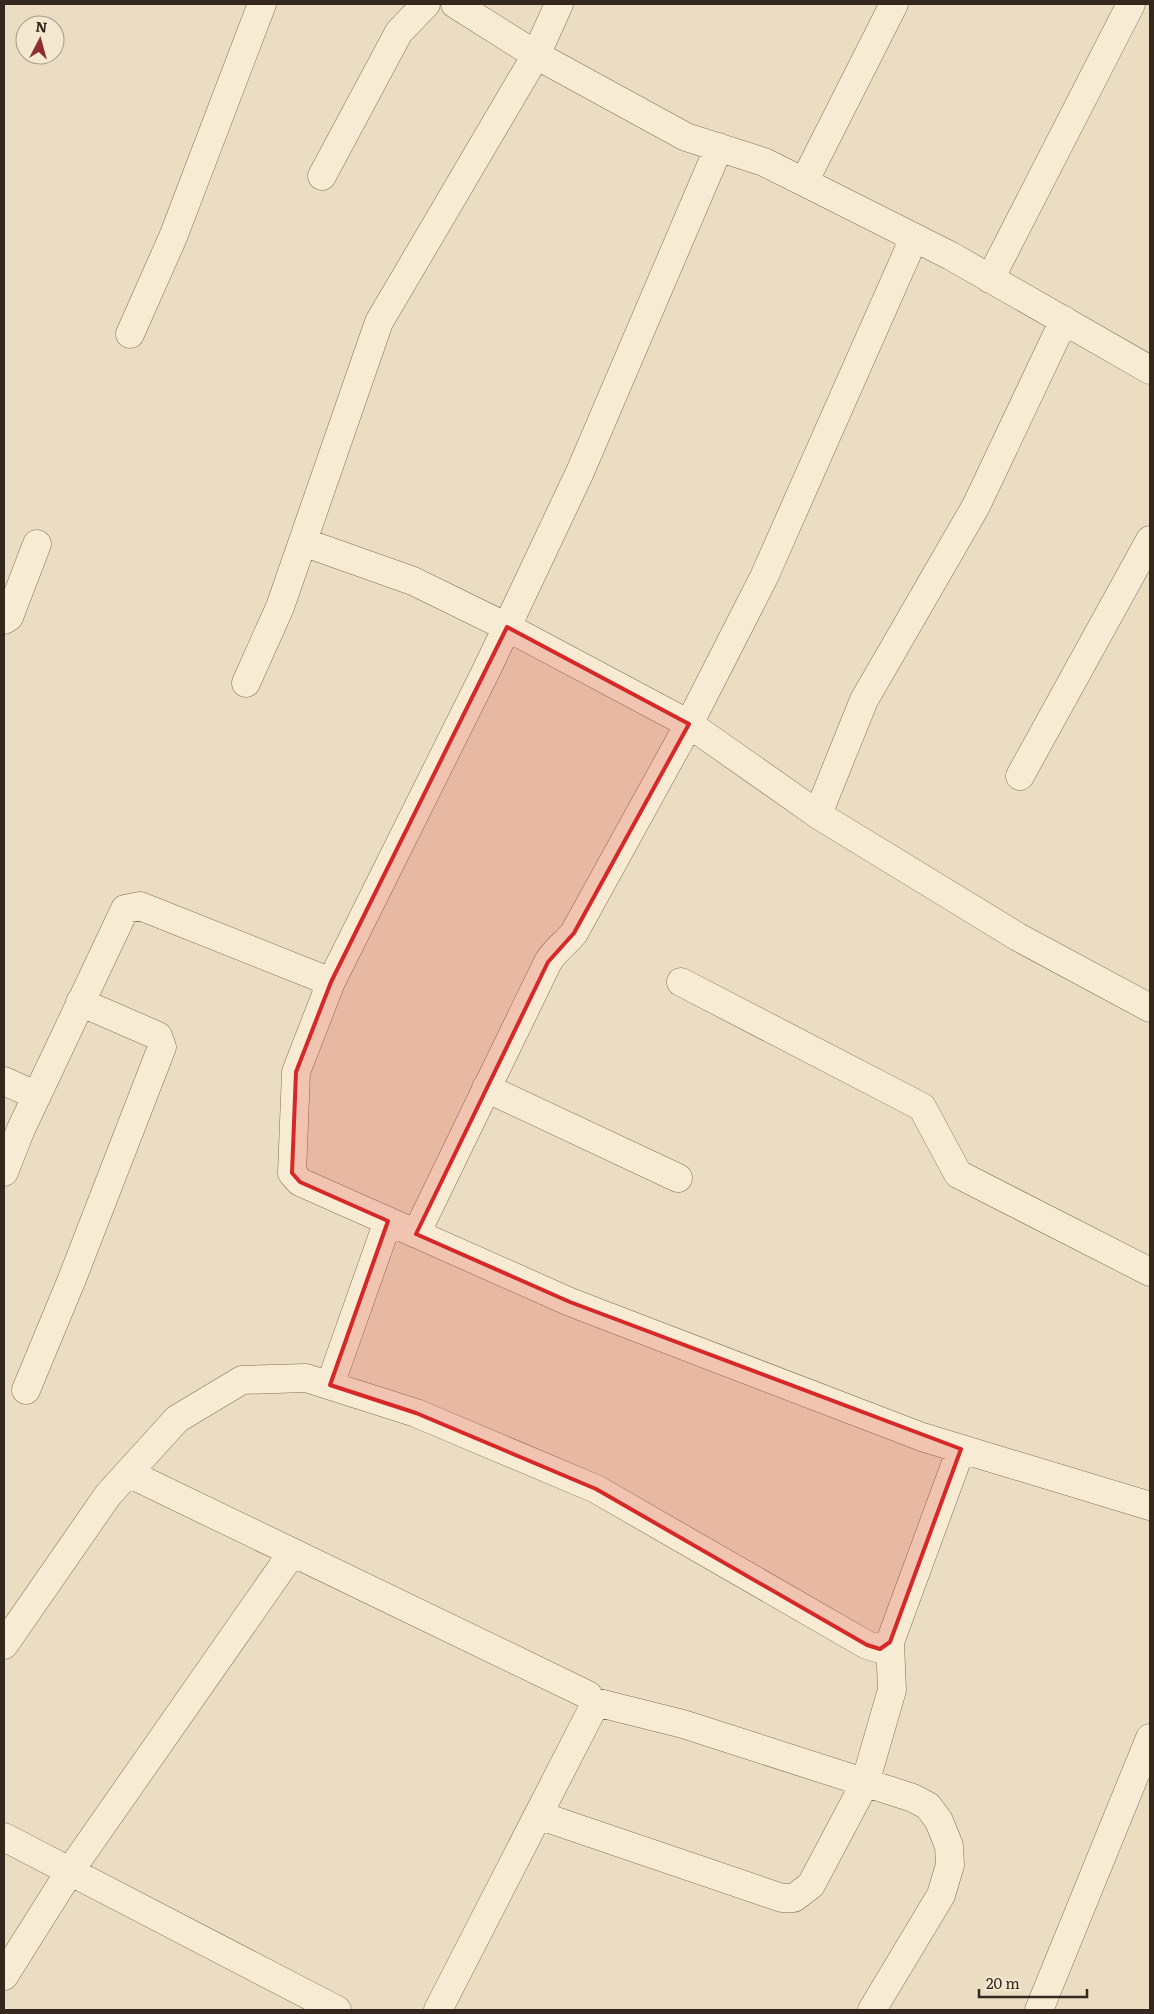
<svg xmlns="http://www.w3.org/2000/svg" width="1154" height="2014" viewBox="0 0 1154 2014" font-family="Literata,serif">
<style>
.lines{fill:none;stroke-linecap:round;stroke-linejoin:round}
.minor-casing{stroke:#836e59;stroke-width:29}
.minor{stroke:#f7ebd3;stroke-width:28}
.marked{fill:#d62828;fill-opacity:0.2;stroke:#d62828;stroke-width:4;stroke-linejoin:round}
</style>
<rect width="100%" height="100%" fill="#ebddc1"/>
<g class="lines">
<!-- minor casing -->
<g class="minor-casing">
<path id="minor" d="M455 4 536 55 686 137 764 162 804 182 951 256 1150 370
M719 147 580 472 487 669 331 982 296 1072 292 1173 300 1182 570 1302 922 1437 1150 1506
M322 176 399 32 426 4
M804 182 894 4
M990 279 1131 4
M1064 320 976 506 864 700 820 809V816L1018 937 1150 1008
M130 334 173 237 262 4
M303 542 413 581 507 627 689 724 820 816
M4 620 9 617 37 544
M246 683 280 607 379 322 536 55 559 4
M1020 776 1150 540
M681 982 922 1107 958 1174 1150 1272
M4 1081 37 1096
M486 1088 678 1178
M4 1172 21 1129 125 909 140 906 331 982
M416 1234 548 962C555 950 566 943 574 933L689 724 764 577 914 238
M330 1385 388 1221
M26 1390 72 1279 162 1047 158 1036 80 1002
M128 1473 588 1695 593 1708 438 2010
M4 1645 108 1495 177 1419 242 1380 306 1378 416 1413 596 1489 867 1645 880 1649 890 1642 961 1449
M591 1701 683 1724 913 1798 928 1806 939 1821 949 1846 950 1865 941 1895 872 2010
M538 1815 782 1898H794L811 1885 865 1783 892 1690 890 1642
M4 1837 337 2010
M4 1976 70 1871 292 1553
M1039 2010 1150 1738"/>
</g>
<!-- minor -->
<use href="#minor" class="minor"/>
</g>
<!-- marked area -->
<path class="marked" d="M507 627 689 724 574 933 548 962 416 1234 570 1302 961 1449 890 1642 880 1649 867 1645 596 1489 416 1413 330 1385 388 1221 300 1182 292 1173 296 1072 331 982Z"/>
<!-- border -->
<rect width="1154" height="2014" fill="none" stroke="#34271d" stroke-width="10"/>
<!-- north arrow -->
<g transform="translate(40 40) rotate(6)"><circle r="24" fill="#f3e8d0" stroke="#a79b88"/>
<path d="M0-4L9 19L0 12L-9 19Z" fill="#8f2d31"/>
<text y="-8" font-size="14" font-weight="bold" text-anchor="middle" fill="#34271d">N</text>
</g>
<!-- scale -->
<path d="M979 1989v8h108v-8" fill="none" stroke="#34271d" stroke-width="2.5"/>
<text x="986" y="1989" font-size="15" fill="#34271d" stroke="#f3e8d0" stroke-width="4" paint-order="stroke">20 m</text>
</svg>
